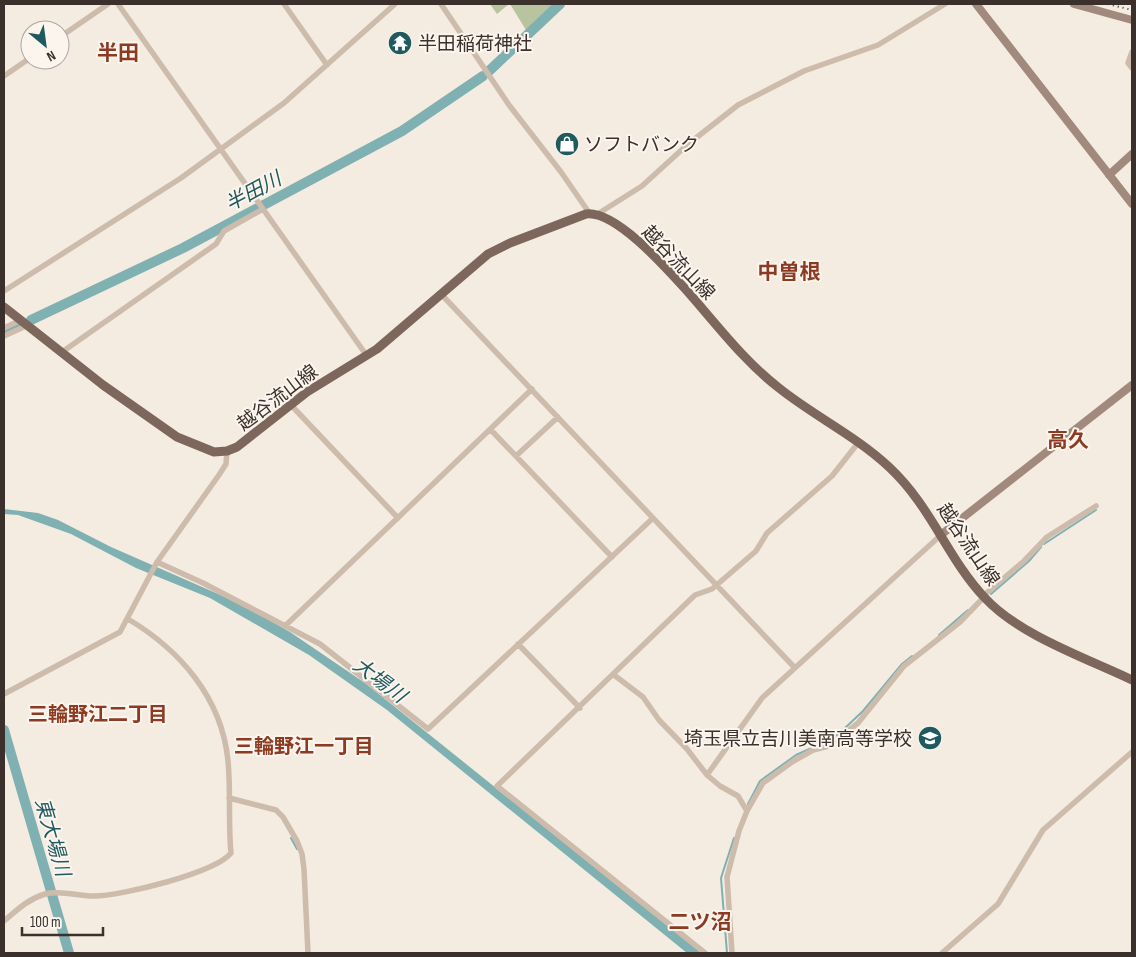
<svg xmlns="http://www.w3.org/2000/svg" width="1136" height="957" viewBox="0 0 1136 957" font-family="'Sofia Sans Condensed','Noto Sans JP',sans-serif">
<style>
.green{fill:#b8c4a0}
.water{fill:#7fb0b2}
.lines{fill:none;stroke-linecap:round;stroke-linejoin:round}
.stream{stroke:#7fb0b2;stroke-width:2}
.river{stroke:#7fb0b2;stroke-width:10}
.street{stroke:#cdbbac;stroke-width:5.5}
.secondary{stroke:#a18a7d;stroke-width:8}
.primary{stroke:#7d675c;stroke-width:9}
.rail{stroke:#3b302b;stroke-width:2;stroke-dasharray:1 4;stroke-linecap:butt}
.labels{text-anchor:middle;stroke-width:4;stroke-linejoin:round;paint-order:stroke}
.poi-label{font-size:19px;fill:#3b302b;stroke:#fbf5ee;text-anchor:start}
.street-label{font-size:19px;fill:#3b302b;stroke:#fbf5ee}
.water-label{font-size:20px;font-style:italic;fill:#1f5a5e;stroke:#fbf5ee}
.neighbourhood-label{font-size:20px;font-weight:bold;fill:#8c3b22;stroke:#fbf5ee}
.quarter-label{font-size:21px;font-weight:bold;fill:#8c3b22;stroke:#fbf5ee}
</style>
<rect width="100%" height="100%" fill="#f4ebe1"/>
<!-- green -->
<path class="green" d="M490 4H509L497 14Z
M510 4H555L526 30Z"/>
<!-- water -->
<path class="water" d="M4 509 38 513 58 520 111 547 241 604 290 632 365 683 702 953H687L387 710 309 655 210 598 136 568 71 534 18 515 4 514Z"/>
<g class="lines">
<!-- stream -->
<path class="stream" d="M1044 544 1096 510
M991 594 1029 561 1041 547
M939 635 968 610
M748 804 760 781 796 755 832 739 844 729 863 711 902 664 912 656
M291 838 297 849
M727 953 721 878 734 838"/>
<!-- river -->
<path class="river" d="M489 71 560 4
M31 320 183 248 402 131 483 76
M4 332 19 326
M4 730 69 953"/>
<!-- street -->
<path class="street" d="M118 4 367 356
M284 4 327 65
M441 4 509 105 561 172 590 214
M60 37 108 4
M1132 52 1128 63 1132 68
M4 76 30 58
M596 215 642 186 687 145 738 105 804 71 878 45 945 4
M4 291 181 178 284 103 395 4
M441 294 795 668
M4 328 21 320
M4 336 28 325
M62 352 216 244 224 231 263 209
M290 404 398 518
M491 430 612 557
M516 456 558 417
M157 562 203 583 320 644 428 729 652 519
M983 596 1024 561 1047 537 1096 506
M285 626 532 389
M518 644 580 708
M614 675 643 697 659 720 687 749 707 775 762 698 942 534
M4 694 120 632 157 562 219 475 226 464 227 451
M707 775 720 786 738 796 747 811
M229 798 276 810 283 817 297 841 302 854 304 869 308 953
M4 921C17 910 28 899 45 894 59 890 80 896 94 896 121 896 215 873 231 853 228 822 231 791 228 761 222 698 180 650 128 619
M705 953 497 786 695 595 712 589 756 551 767 533 832 476 858 443
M732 953 727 877 739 831 747 811 763 783 792 762 813 750 829 746 858 723 904 666 960 622 984 597
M942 953 998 904 1043 830 1132 752"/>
<!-- secondary -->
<path class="secondary" d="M976 4 1132 204
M1074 4 1132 20
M1109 175 1132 154
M942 534 1132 385"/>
<!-- primary -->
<path class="primary" d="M4 307 103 385 177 437 214 452 227 451 237 447 307 392 377 349 488 254 510 243 586 214C616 210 669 271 688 292 717 325 744 361 779 388 814 416 856 436 889 467 932 507 947 558 985 598 1019 635 1086 658 1132 680"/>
<!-- rail -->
<path class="rail" d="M1108 4 1132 10"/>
</g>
<!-- icons -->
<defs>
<g id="temple-disc" transform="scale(1.25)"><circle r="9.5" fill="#1f5a5e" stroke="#fbf5ee"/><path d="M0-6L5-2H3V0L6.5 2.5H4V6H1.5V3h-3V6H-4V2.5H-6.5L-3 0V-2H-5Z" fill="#fff"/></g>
<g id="shop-disc" transform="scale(1.25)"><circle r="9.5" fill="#1f5a5e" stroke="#fbf5ee"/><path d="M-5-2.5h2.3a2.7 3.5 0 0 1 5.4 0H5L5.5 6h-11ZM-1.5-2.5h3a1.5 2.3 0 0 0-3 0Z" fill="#fff"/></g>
<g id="school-disc" transform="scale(1.25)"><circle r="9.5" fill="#1f5a5e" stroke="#fbf5ee"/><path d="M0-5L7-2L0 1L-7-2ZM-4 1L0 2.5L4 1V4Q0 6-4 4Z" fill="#fff"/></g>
</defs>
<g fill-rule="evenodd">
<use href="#temple-disc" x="400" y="43"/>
<use href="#shop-disc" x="567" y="144"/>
<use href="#school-disc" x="930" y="738"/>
</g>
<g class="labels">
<!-- poi labels -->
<g class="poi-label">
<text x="418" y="50">半田稲荷神社</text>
<text x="584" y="151">ソフトバンク</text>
<text x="912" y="745" text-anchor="end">埼玉県立吉川美南高等学校</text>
</g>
<!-- street labels -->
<g class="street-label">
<text transform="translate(679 262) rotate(46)" y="7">越谷流山線</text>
<text transform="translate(277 397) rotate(-37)" y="7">越谷流山線</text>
<text transform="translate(969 544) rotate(56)" y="7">越谷流山線</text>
</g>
<!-- water labels -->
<g class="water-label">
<text transform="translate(253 191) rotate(-28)" y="7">半田川</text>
<text transform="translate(380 680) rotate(37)" y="7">大場川</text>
<text transform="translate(53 837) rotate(74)" y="7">東大場川</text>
</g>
<!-- neighbourhood labels -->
<g class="neighbourhood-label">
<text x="98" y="721">三輪野江二丁目</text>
<text x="304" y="753">三輪野江一丁目</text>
</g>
<!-- quarter labels -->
<g class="quarter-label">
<text x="118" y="60">半田</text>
<text x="789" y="279">中曽根</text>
<text x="1068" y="447">高久</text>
<text x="700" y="929">二ツ沼</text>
</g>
</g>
<!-- border -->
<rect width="1136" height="957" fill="none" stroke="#3b302b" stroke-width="10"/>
<!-- north arrow -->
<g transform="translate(45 45) rotate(151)"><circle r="24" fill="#fbf5ee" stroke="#aea6a0"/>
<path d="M0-4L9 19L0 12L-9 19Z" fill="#1f5a5e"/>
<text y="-8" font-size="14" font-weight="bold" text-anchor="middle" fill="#3b302b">N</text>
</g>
<!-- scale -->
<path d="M22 927v8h81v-8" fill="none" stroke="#3b302b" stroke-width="2.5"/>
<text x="30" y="927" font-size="15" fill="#3b302b" stroke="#fbf5ee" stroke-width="4" paint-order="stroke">100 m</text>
</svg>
